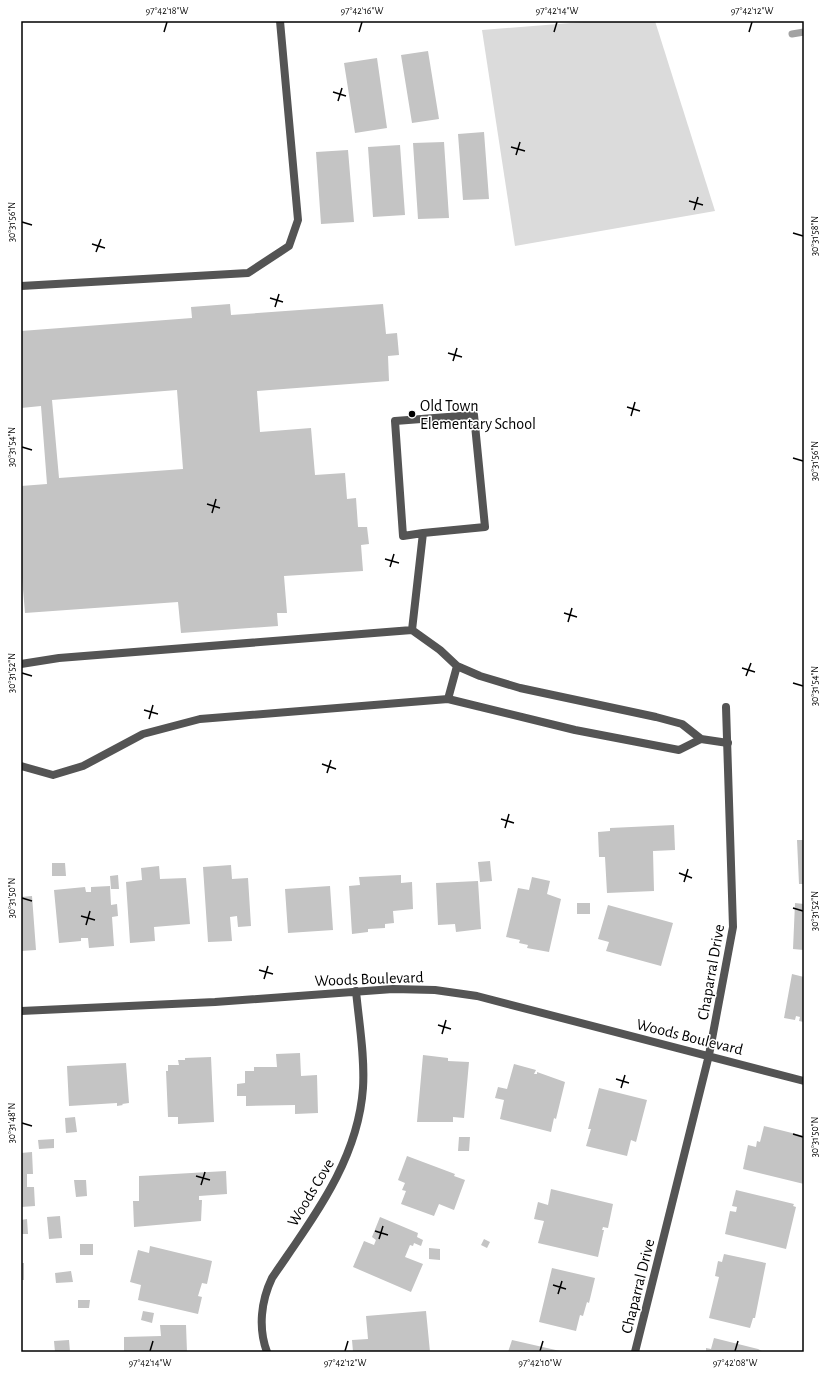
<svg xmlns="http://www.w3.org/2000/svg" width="825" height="1373" viewBox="0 0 825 1373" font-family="'Alegreya Sans',sans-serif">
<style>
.green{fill:#dbdbdb}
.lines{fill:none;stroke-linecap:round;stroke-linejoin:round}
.stream{stroke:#a2a2a2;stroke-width:7}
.building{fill:#c4c4c4;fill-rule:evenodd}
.lane{stroke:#545454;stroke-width:8}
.street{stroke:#545454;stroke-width:8}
.ticks{fill:none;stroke:#000;stroke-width:1.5}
.poi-dot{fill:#000;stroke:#fff;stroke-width:1.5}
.labels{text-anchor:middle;stroke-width:3;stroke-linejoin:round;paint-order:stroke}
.poi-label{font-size:16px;fill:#000;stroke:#fff;text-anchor:start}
.street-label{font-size:16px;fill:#000;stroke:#fff}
.neatline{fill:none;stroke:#000;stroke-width:1.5}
.ticks-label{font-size:10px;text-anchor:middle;fill:#000}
</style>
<rect width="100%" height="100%" fill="#fff"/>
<!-- green -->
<path class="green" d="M596 21H655L715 211 515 246 482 30Z"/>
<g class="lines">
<!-- stream -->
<path class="stream" d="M792 34 804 32"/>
</g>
<!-- building -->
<path class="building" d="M428 51 439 119 412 123 401 55Z
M377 58 387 128 355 133 344 63Z
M484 132 489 199 463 200 458 134Z
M444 142 449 218 418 219 413 143Z
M400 145 405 215 373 217 368 147Z
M348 150 354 222 321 224 316 152Z
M230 304 231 315 383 304 386 334 397 333 399 355 388 356 389 381 257 391 260 432 311 428 315 475 345 473 347 499 356 498 358 527H367L369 544 361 545 363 571 284 576 287 613H277L278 626 181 633 178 602 25 613 21 565V486L47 484 41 406 21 408V331L192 318 191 307ZM177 390 183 469 59 478 52 400Z
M674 825 675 850 653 851 654 891 607 893 605 857H599L598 832 610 831V828Z
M797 840H804V884H799Z
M490 861 492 881 480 882 478 862Z
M52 863H65L66 876H52Z
M231 865 232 879 248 878 251 926 238 927 237 916 230 917 232 941 208 942 203 867Z
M159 866 160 879 186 878 190 924 154 927 155 941 130 943 126 882 142 880 141 868Z
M118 875 119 889H111L110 876Z
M401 875V883L412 882 413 909 393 911 394 923 385 924V928L368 929V932L352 934 349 886 360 885 359 877Z
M532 877 550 881 547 894 561 899 549 952 527 948 528 945 519 943 520 940 506 937 518 888 529 890Z
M478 881 481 929 456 932 455 924 438 925 436 883Z
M110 886 111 905 117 904 118 916 112 917 114 946 89 948 88 938H81V941L59 943 54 890 85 887 86 892H91V887Z
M330 886 333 930 288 933 285 889Z
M32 896 36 950 21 951V897Z
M577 903H590V914H577Z
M795 903 804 904V950L793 949Z
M608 905 673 923 661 966 606 951 609 942 598 939Z
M792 974 804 977V1022L799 1021 800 1017 796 1016 795 1020 784 1018Z
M300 1053 301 1076 317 1075 318 1113 295 1114V1105L246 1106V1096H237V1084L245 1083V1071H254V1067H277L276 1054Z
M423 1055 448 1058V1061L469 1062 464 1118 453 1117V1122H417Z
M211 1057 214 1122 178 1124V1117H168L166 1071H168V1065H179L178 1060H185V1058Z
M126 1063 129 1103 122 1104 123 1105 117 1106V1103L69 1106 67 1066Z
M514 1064 536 1070 534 1074H537V1072L565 1082 556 1119 554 1118 551 1132 500 1119 504 1100 495 1098 498 1087 507 1089Z
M599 1088 647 1100 636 1142 631 1140 627 1156 586 1146 591 1129H588Z
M75 1117 77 1132 66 1133 65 1118Z
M764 1126 804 1136V1184L743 1169 748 1145 756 1147 757 1141 760 1142Z
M459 1137H470L469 1151H458Z
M54 1139V1148L39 1149 38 1140Z
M32 1152 33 1174H27V1187H34L35 1206 21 1207V1153Z
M407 1156 455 1174 454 1176 465 1180 454 1210 439 1204 434 1216 401 1204 406 1191 402 1190 405 1183 398 1180Z
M226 1171 227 1194 199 1196V1200H202L201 1221 134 1227 133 1201H139V1176Z
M74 1180H86L87 1196 76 1197Z
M551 1189 613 1204 608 1228 603 1227 602 1230H604L598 1257 538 1243 544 1221 534 1219 538 1202 548 1205Z
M736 1190 794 1204 793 1206 796 1207 786 1249 725 1234 730 1211 736 1212 737 1207 732 1206Z
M60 1216 62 1238 49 1239 47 1217Z
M380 1217 418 1233 417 1237 423 1240 421 1246 414 1243 413 1246 410 1245 405 1257 423 1264 411 1292 353 1267 364 1241 374 1245 376 1240 372 1237Z
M27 1219 28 1234H21V1220Z
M484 1239 490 1242 487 1248 481 1245Z
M80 1244H93V1255H80Z
M150 1246 212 1261 207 1284 202 1283 198 1296 202 1297 198 1314 138 1300 141 1285 130 1282 138 1250 149 1253Z
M429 1248 440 1249V1260L429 1259Z
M724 1254 766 1263 755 1318H753L750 1328 709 1318 719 1277 715 1276 718 1261 722 1262Z
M21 1263H24V1280H21Z
M552 1268 595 1278 589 1303 587 1302 583 1316 580 1315 576 1331 539 1322Z
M71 1271 73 1282 56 1283 55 1273Z
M78 1300H90L89 1308H78Z
M143 1311 154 1313 152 1323 141 1320Z
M426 1311 430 1352H353L352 1340 368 1339 366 1316Z
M160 1325H186L187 1352H124V1337L161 1336Z
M714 1338 758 1349 764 1352H706V1348L711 1349Z
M69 1340 70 1352H55L54 1341Z
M512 1340 560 1351 559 1352H508Z"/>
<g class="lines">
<!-- lane -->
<path class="lane" d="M21 286 248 273 289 246 298 220 280 21
M412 630 423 533 485 527 474 415 395 421 403 536 423 533
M21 664 59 658 412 630 440 650 457 666 480 676 520 688 656 717 682 724 701 739 728 743
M448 699 457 666
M21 766 53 775 83 766 143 734 200 719 448 699 575 730 679 750 701 739"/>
<!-- street -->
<path class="street" d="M21 1011 215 1002 393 989 435 990 477 996 804 1081
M267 1352C258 1328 261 1301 272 1278 312 1219 358 1161 363 1088 365 1056 359 1023 356 991
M635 1352 709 1055 733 927 726 707"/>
</g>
<!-- ticks -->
<path class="ticks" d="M164 32 167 22M359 32 362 22M554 32 557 22M749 32 752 22M333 92 346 96M338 101 342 88M511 147 525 151M516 155 520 142M689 201 703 205M694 210 698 197M22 222 32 225M793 233 803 236M92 244 105 248M96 252 101 239M270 298 283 302M275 307 279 294M448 353 462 357M453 361 457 348M627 407 640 411M631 416 635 402M22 447 32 450M793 458 803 461M207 504 220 508M212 513 216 499M385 559 399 563M390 567 394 554M564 613 577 617M568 622 572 608M742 668 755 672M22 673 32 676M746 676 751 663M793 683 803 686M144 710 158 714M149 719 153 705M322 764 336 769M327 773 331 760M501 819 514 823M505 828 509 814M679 873 692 878M684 882 688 869M22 898 32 901M793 908 803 911M81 916 95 920M86 925 90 911M259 970 273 974M264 979 268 966M438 1025 451 1029M442 1034 446 1020M616 1079 629 1083M621 1088 625 1075M22 1123 32 1126M793 1134 803 1137M196 1176 210 1180M201 1185 205 1172M375 1231 388 1235M379 1239 383 1226M553 1285 566 1289M558 1294 562 1281M150 1351 153 1341M345 1351 348 1341M540 1351 543 1341M735 1351 738 1341"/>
<!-- markers -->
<circle class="poi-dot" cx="412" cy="414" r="4"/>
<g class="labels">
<!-- poi labels -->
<g class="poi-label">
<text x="420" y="411">Old Town<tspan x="420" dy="18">Elementary School</tspan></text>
</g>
<!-- street labels -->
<g class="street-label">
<text transform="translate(710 972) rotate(-80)" y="6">Chaparral Drive</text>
<text transform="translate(369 978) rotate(-2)" y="6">Woods Boulevard</text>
<text transform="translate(690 1036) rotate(14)" y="6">Woods Boulevard</text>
<text transform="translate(310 1192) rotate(-59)" y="6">Woods Cove</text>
<text transform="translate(637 1286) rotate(-76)" y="6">Chaparral Drive</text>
</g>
</g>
<!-- border -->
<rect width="825" height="1373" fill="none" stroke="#ffffff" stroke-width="44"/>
<rect x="22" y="22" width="781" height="1329" class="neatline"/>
<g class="ticks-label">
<text x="167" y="14">97°42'18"W</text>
<text x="362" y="14">97°42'16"W</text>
<text x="557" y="14">97°42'14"W</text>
<text x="752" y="14">97°42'12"W</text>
<text transform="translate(11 222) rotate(-90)" y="4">30°31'56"N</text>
<text transform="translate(814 236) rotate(-90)" y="4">30°31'58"N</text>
<text transform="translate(11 447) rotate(-90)" y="4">30°31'54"N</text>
<text transform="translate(814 461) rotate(-90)" y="4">30°31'56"N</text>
<text transform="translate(11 673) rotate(-90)" y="4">30°31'52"N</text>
<text transform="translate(814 686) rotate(-90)" y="4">30°31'54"N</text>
<text transform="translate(11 898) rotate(-90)" y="4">30°31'50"N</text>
<text transform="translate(814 911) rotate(-90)" y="4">30°31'52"N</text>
<text transform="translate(11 1123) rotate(-90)" y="4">30°31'48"N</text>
<text transform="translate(814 1137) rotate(-90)" y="4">30°31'50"N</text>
<text x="150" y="1366">97°42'14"W</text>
<text x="345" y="1366">97°42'12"W</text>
<text x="540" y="1366">97°42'10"W</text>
<text x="735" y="1366">97°42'08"W</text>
</g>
</svg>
